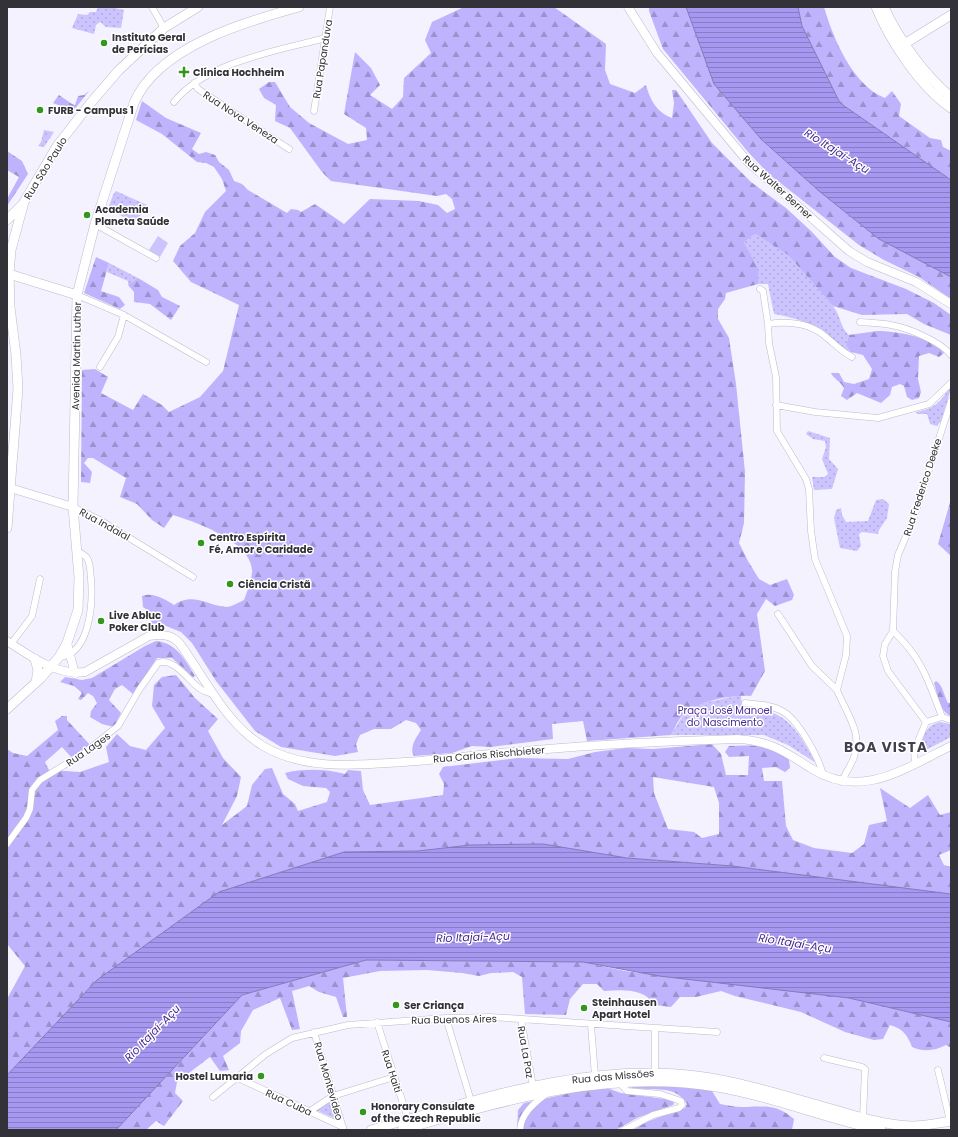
<svg xmlns="http://www.w3.org/2000/svg" width="958" height="1137" viewBox="0 0 958 1137" font-family="Poppins,sans-serif">
<style>
.grass{fill:url(#grass-dots)}
.forest{fill:url(#forest-firs);fill-rule:evenodd}
.garden{fill:#cbc4fe}
.water{fill:url(#water-rules);stroke:#8379ba}
.lines{fill:none;stroke-linecap:round;stroke-linejoin:round}
.street-casing{stroke:#bcbbca;stroke-width:7}
.secondary-casing{stroke:#bcbbca;stroke-width:9}
.primary-casing{stroke:#bcbbca;stroke-width:10}
.street{stroke:#fff;stroke-width:6}
.secondary{stroke:#fff;stroke-width:8}
.primary{stroke:#fff;stroke-width:9}
.poi-dot{fill:#33971b;stroke:#fff;stroke-width:1.5}
.labels{text-anchor:middle;stroke-width:3;stroke-linejoin:round;paint-order:stroke}
.poi-label{font-size:10px;font-weight:bold;fill:#323238;stroke:#fff;text-anchor:start}
.street-label{font-size:10px;fill:#323238;stroke:#fff}
.park-label{font-size:10px;fill:#4b2e95;stroke:#fff}
.water-label{font-size:11px;font-style:italic;fill:#47288f;stroke:#fff}
.district-label{font-size:14px;font-weight:bold;letter-spacing:1px;fill:#42404d;stroke:#fff}
</style>
<defs>
<pattern id="grass-dots" width="8" height="8" patternUnits="userSpaceOnUse"><rect width="8" height="8" fill="#cbc4fe"/><path d="M2 2h.1M6 6h.1" fill="none" stroke="#afa9da" stroke-width="1.8" stroke-linecap="round"/></pattern>
<pattern id="forest-firs" width="22" height="20" patternUnits="userSpaceOnUse"><rect width="22" height="20" fill="#beb3fc"/><path d="M5 1l3.5 6h-7zM16 11l3.5 6h-7z" fill="#9b92cd"/></pattern>
<pattern id="water-rules" width="6" height="5" patternUnits="userSpaceOnUse"><rect width="6" height="5" fill="#a697f1"/><path d="M0 2.5h6" fill="none" stroke="#887cc4"/></pattern>
</defs>
<rect width="100%" height="100%" fill="#f4f2ff"/>
<!-- grass -->
<path class="grass" d="M98 7H110L124 10 121 28 106 27 100 22 96 25 94 34 72 28 78 14 87 15 90 12H96Z
M44 130 54 132 44 147 38 146 41 142Z
M116 191 147 205 135 224 115 212 109 206 113 195Z
M755 234 788 255 833 306C842 318 839 325 849 335L846 346 851 352C838 347 835 339 824 332 808 322 793 317 774 314L768 284H758V268L744 242Z
M109 263 138 278 128 285V281L107 272Z
M949 388 951 389 941 421 937 426 930 424 927 414H918L915 412C931 410 941 403 949 388Z
M808 431 830 438 829 459 838 469 832 489 814 490 812 477H824L828 474 822 459 826 447 825 441 813 439 806 434Z
M883 499 889 504 887 518 879 530 878 534 862 532 859 534 861 546 857 551 840 548 834 518 836 510 841 508 842 515 846 522 868 521 876 500Z
M741 695 742 709C786 707 796 728 816 763L788 745 764 735H671L685 712 698 704Z
M940 722 951 724V737L924 751 921 746C923 734 927 725 940 722Z
M333 1099 338 1120 316 1110Z"/>
<!-- forest -->
<path class="forest" d="M464 7H554L606 44 605 70 610 84 635 93 646 85C650 100 657 113 672 118L674 103 672 90H676L712 143 751 182 786 208 811 231 835 257 851 268 906 289 934 303 951 315V335L924 324 907 314 862 315 833 306 788 255 755 234 744 242 758 268V284L726 293 725 299 718 309V319L729 338 736 384 745 472 744 523 739 543 748 561 759 579 770 585 787 579 794 595 792 600 775 606 766 599 757 614 765 671 751 696C734 694 699 701 686 712 679 717 675 728 671 735L587 741 583 721 552 724 553 739 491 747 472 746 452 753 414 756C409 747 416 738 421 730L416 723 406 720 391 729H374L360 735 356 744 358 752 335 756 281 747 255 731 216 681 192 643 181 632 166 626 152 628 150 612 143 607 142 596C153 592 164 599 174 605 193 592 206 605 226 607 232 607 239 602 244 600 247 592 251 582 252 573 255 543 196 522 173 515L164 528 152 520 137 504 120 497 126 478 93 458H88L84 463 92 472 90 483 81 482 82 370 95 369 108 377 101 393 133 410 143 394 162 405 169 412 200 397 223 371 239 305 191 282 173 261 180 246 195 233 205 212 226 191 222 179 214 167 206 163 197 162 162 134 136 120 142 101 166 118 201 133 192 149 199 154 206 152 215 155 219 162 229 170 234 181 242 184 248 190 287 213 291 209 298 210 301 212 315 204 344 224 370 199 419 201 438 205 447 213 455 209 452 199 446 194 437 196 331 181 322 172 290 128 275 121 276 105 264 98 259 89 269 82H275L290 107 309 123 348 144 367 140 366 128 344 114 355 52 371 68 380 85 370 95 392 109 403 97 404 78 431 53 425 40 432 22Z
M649 7H686L714 84 761 139 819 191 879 239 951 277V299L919 277 884 260 859 245 769 174 748 152 663 49 649 11Z
M798 7H824C833 38 853 86 885 98L892 91 901 104 899 116 930 138 941 140 943 147 951 151V180L840 103 802 26Z
M89 91 74 110H71L53 103 59 95 72 104 75 105 78 96 84 95Z
M7 151 22 161 28 174 7 206V199L19 177 7 170Z
M96 257 109 263 101 291 119 297 125 305 120 309 84 293Z
M138 278 158 290 162 297 180 306 171 320 150 304 134 302V292L128 285Z
M877 331C897 331 932 337 944 353L939 357 929 353 919 356 918 379 921 392 919 398 912 400 907 397 904 386 900 384 892 387 890 395 881 403 857 393 847 400 841 396 844 388C840 381 834 379 831 373H839L844 382 854 384 869 379 872 369 863 355 851 352 846 346 849 335Z
M951 499V556L938 544Z
M156 641C177 643 185 660 195 676L193 677 172 658H157L133 694 122 685 115 689 109 700 121 713 114 727 102 724 90 717 91 711 97 703 93 696 88 693 81 700 78 699 82 693 74 686 60 682 65 677 82 680 92 678 145 646Z
M176 675 195 698 218 719 208 731 223 758 241 777 237 796 222 825 247 806 252 785 265 769 272 768 283 794 295 804 298 811 327 802 330 792 326 788 303 786 288 779 285 773C304 768 327 769 345 774L348 770 361 771 363 790 370 805 443 795 444 784 439 774 443 767 518 758 568 759 595 752 626 748 653 749 712 744 721 754 726 775H748L749 756 729 757 725 752 729 746C751 745 772 744 789 760L790 768 785 772 776 767 762 768 764 781H782L786 826 793 840 814 848 852 853 864 844 869 825 887 821 880 788 910 808 928 795 940 815 951 812V850L939 855 944 865 951 867V894L732 866 627 858 543 844 470 845 418 851 344 852 219 892 97 980 7 1075V999L25 966 7 944V749L13 753 27 756 58 730 55 721 62 716H67V720L91 746 72 758 62 747 45 762 49 770 80 772 109 762 106 747 117 734 130 746 146 750 165 728 152 706 154 685 162 677ZM653 777 714 787 719 803V834L702 838 694 832 668 829 654 793Z
M936 681C943 685 944 696 948 703H951V716C939 711 938 695 934 683Z
M366 960 583 962 625 971 849 998 951 1022V1048L946 1045C934 1051 924 1052 912 1047 907 1034 903 1029 890 1025L883 1039 874 1040 845 1032 801 1012 735 996 721 991 696 997H680L671 1007 655 1005C643 988 624 990 604 991L597 984H583L570 999 566 1015 525 1014 522 977 513 972 491 973 479 976 462 973 427 970 380 971 343 978 347 1017H343L336 997 319 992 309 986 292 991 300 1029 292 1030 280 998 253 1010 241 1031 240 1043 223 1056 229 1070 220 1071 210 1057 177 1082 175 1093 183 1101 164 1126 156 1121 146 1130H116L242 995Z
M673 1085 712 1091 720 1104C727 1105 735 1107 742 1107 765 1107 775 1103 794 1119L792 1130H633L646 1122 685 1108 687 1104C673 1081 647 1094 626 1086Z
M607 1088 621 1093 672 1100 674 1103 673 1105 637 1118 616 1130H517L518 1110 524 1103 585 1090Z"/>
<!-- garden -->
<path class="garden" d="M158 236 168 243 160 257 149 250Z
M746 711 747 729H720L719 712Z"/>
<!-- water -->
<path class="water" d="M686 7H798L802 26 840 103 951 180V277L879 239 819 191 761 139 714 84Z
M543 844 627 858 732 866 951 894V1022L849 998 659 976 583 962 366 960 242 995 116 1130H7V1075L97 980 219 892 344 852 418 851 470 845Z"/>
<g class="lines">
<!-- street casing -->
<g class="street-casing">
<path id="street" d="M152 7 164 28
M194 83 198 89 289 149
M174 102C206 62 277 51 325 38
M314 111 330 7
M95 224 156 258
M760 289 763 291 768 324 769 343 776 377 777 431 806 479 809 489 811 531 815 559 847 636 846 655 837 690C846 713 863 732 854 757 851 766 845 773 842 782
M77 295 124 315 206 362
M860 322C870 323 881 323 891 325 908 328 940 341 951 355
M768 324C789 321 811 323 827 338 836 345 842 352 852 357
M100 367 118 337 124 315
M776 405 815 412 878 418 929 404 951 383
M73 507 100 520 193 577
M778 614 812 666 837 690
M893 631C922 658 928 680 942 717
M11 644 32 616 40 579
M59 657C90 655 93 603 91 579 90 573 91 564 87 558 85 555 81 553 77 551
M745 703C757 704 772 705 782 711 798 719 819 758 823 775
M926 722 888 671 883 656 885 644 893 631 895 572 898 555 913 520 951 401
M915 763 914 751 926 722 942 717 951 720
M7 844 26 818 30 809 32 790 40 780 84 753 118 726 139 690 158 663C174 657 188 680 199 688 203 691 209 693 214 694
M446 1018 471 1101
M521 1019 533 1086
M377 1022 408 1119
M591 1025 595 1076
M655 1028V1073
M314 1032 343 1128
M824 1058 862 1067 865 1069 863 1118
M938 1070 950 1121
M236 1077 343 1127
M619 1082 627 1091 660 1094 681 1101 682 1105 679 1108 653 1115 624 1130
M213 1097 266 1054 292 1038 348 1025 446 1018 491 1017 717 1032
M310 1111 333 1096 394 1077
M520 1130C521 1114 534 1103 546 1094"/>
</g>
<!-- secondary casing -->
<g class="secondary-casing">
<path id="secondary" d="M628 7 657 53 748 162 849 251 867 262 916 282 951 304
M7 487 73 507
M7 641C30 656 57 676 85 672L149 636C161 634 172 634 180 644 206 679 225 723 263 746 305 771 357 765 404 762 448 759 492 753 535 750 603 744 670 741 738 739 771 741 785 752 812 769 862 800 905 768 951 746
M67 643 75 674"/>
</g>
<!-- primary casing -->
<g class="primary-casing">
<path id="primary" d="M876 7C890 41 920 87 951 108
M884 7C898 38 925 76 951 97
M901 46 951 15
M7 220 22 205
M9 274 77 295
M7 528 18 389 16 355 10 307 9 274 11 250 24 202 57 146 89 105 118 71 164 28 198 7
M35 659 38 670 36 682
M7 709 41 678 59 657 67 643 78 610 79 577 73 507 77 295 95 224 134 103C158 47 244 22 299 7
M371 1130C477 1100 586 1062 697 1076 743 1082 788 1097 832 1109 858 1117 885 1125 912 1126 925 1126 938 1123 951 1121
M402 1130C506 1100 608 1069 717 1087 773 1096 825 1119 881 1130"/>
</g>
<!-- street -->
<use href="#street" class="street"/>
<!-- secondary -->
<use href="#secondary" class="secondary"/>
<!-- primary -->
<use href="#primary" class="primary"/>
</g>
<!-- markers -->
<g class="poi-dot">
<circle cx="104" cy="43" r="4"/>
<path d="M182 66h4v4h4v4h-4v4h-4v-4h-4v-4h4z"/>
<circle cx="40" cy="110" r="4"/>
<circle cx="87" cy="215" r="4"/>
<circle cx="201" cy="543" r="4"/>
<circle cx="230" cy="584" r="4"/>
<circle cx="101" cy="621" r="4"/>
<circle cx="396" cy="1005" r="4"/>
<circle cx="584" cy="1008" r="4"/>
<circle cx="261" cy="1076" r="4"/>
<circle cx="363" cy="1112" r="4"/>
</g>
<g class="labels">
<!-- poi labels -->
<g class="poi-label">
<text x="112" y="41">Instituto Geral<tspan x="112" dy="12">de Perícias</tspan></text>
<text x="193" y="76">Clínica Hochheim</text>
<text x="48" y="114">FURB - Campus 1</text>
<text x="95" y="213">Academia<tspan x="95" dy="12">Planeta Saúde</tspan></text>
<text x="209" y="541">Centro Espírita<tspan x="209" dy="12">Fé, Amor e Caridade</tspan></text>
<text x="238" y="588">Ciência Cristã</text>
<text x="109" y="619">Live Abluc<tspan x="109" dy="12">Poker Club</tspan></text>
<text x="592" y="1006">Steinhausen<tspan x="592" dy="12">Apart Hotel</tspan></text>
<text x="404" y="1009">Ser Criança</text>
<text x="253" y="1080" text-anchor="end">Hostel Lumaria</text>
<text x="371" y="1110">Honorary Consulate<tspan x="371" dy="12">of the Czech Republic</tspan></text>
</g>
<!-- street labels -->
<g class="street-label">
<text transform="translate(322 59) rotate(-81)" y="4">Rua Papanduva</text>
<text transform="translate(241 117) rotate(33)" y="4">Rua Nova Veneza</text>
<text transform="translate(45 168) rotate(-58)" y="4">Rua São Paulo</text>
<text transform="translate(778 187) rotate(42)" y="4">Rua Walter Berner</text>
<text transform="translate(76 356) rotate(-89)" y="4">Avenida Martin Luther</text>
<text transform="translate(922 487) rotate(-72)" y="4">Rua Frederico Deeke</text>
<text transform="translate(105 524) rotate(29)" y="4">Rua Indaial</text>
<text transform="translate(88 749) rotate(-35)" y="4">Rua Lages</text>
<text transform="translate(489 754) rotate(-5)" y="4">Rua Carlos Rischbieter</text>
<text transform="translate(454 1019) rotate(-1)" y="4">Rua Buenos Aires</text>
<text transform="translate(526 1052) rotate(80)" y="4">Rua La Paz</text>
<text transform="translate(392 1071) rotate(72)" y="4">Rua Haiti</text>
<text transform="translate(613 1076) rotate(-5)" y="4">Rua das Missões</text>
<text transform="translate(329 1081) rotate(74)" y="4">Rua Montevideo</text>
<text transform="translate(289 1102) rotate(25)" y="4">Rua Cuba</text>
</g>
<!-- park labels -->
<g class="park-label">
<text x="725" y="714">Praça José Manoel<tspan x="725" dy="12">do Nascimento</tspan></text>
</g>
<!-- water labels -->
<g class="water-label">
<text transform="translate(837 151) rotate(32)" y="4">Rio Itajaí-Açu</text>
<text transform="translate(473 937) rotate(-2)" y="4">Rio Itajaí-Açu</text>
<text transform="translate(795 943) rotate(9)" y="4">Rio Itajaí-Açu</text>
<text transform="translate(152 1033) rotate(-46)" y="4">Rio Itajaí-Açu</text>
</g>
<!-- district labels -->
<g class="district-label">
<text x="886" y="752">BOA VISTA</text>
</g>
</g>
<!-- border -->
<rect width="958" height="1137" fill="none" stroke="#323238" stroke-width="16"/>
</svg>
